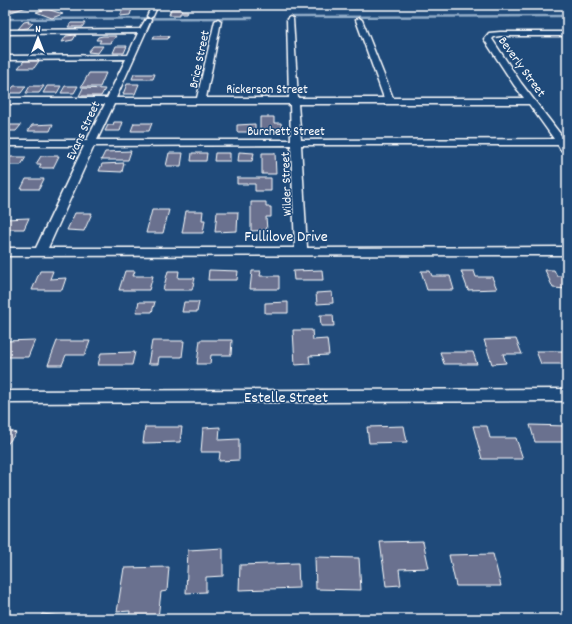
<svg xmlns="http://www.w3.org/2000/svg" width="572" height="624" viewBox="0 0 572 624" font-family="Dekko,sans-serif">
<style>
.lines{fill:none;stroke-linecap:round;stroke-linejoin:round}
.stream{stroke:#91acc8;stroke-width:2.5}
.building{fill:#6a718f;stroke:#fff}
.minor-casing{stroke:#fff;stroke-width:3}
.minor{fill:#1f4a7a;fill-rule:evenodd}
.labels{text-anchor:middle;stroke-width:3;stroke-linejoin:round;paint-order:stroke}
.far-street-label{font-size:13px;fill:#fff;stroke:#1f4a7a}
.street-label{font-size:16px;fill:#fff;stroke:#1f4a7a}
</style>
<rect width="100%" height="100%" fill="#1f4a7a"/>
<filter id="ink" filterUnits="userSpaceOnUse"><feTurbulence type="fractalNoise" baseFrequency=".025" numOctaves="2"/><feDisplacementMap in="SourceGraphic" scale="8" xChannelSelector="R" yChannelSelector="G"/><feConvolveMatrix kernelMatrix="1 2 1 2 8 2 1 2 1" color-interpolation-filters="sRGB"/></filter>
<g filter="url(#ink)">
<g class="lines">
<!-- stream -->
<path class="stream" d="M293 17 567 16
M5 19 252 18"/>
</g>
<!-- building -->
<path class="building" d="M13 5H33L5 14V7Z
M134 5 133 8H119L120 5Z
M47 9 63 14 52 18 36 12Z
M123 9H132L130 15 120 16Z
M171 9H181V11H188L187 13H180V15H169Z
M29 21 28 23H33L28 28 18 29 24 22Z
M71 23H85L82 27H68Z
M76 35 73 40 62 42 66 36Z
M103 36H116L111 43H99L101 40H96L98 37Z
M154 36H169L168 39H153Z
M93 46H103L98 53 88 52Z
M116 46H127L124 53H113Z
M24 61H39L34 68H18Z
M89 73H106L100 87H81Z
M134 74H155L153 79H132Z
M127 84H139L135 94H123Z
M14 86H26L21 93H8Z
M30 86H44L39 93H26Z
M47 86H61L57 93H43Z
M65 86H78L74 93H61Z
M83 88 105 89 101 96H79Z
M260 117H274V123H281L282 131H260Z
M114 122H123L120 131H105L108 125H113Z
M134 123H152L149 131H131Z
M53 124 50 131H28L32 125Z
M255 124V130H250V132H237V125Z
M5 125H21L16 131H5Z
M131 151 128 160H101L105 152Z
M239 152 254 153 252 161H238Z
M169 153H183L181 166H166Z
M192 153H207L206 161H191Z
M215 153H230V161H214Z
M262 153H275L276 174H262Z
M41 156H59L53 168H39L41 164H36Z
M6 157H26L21 165H5Z
M124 163 122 172 99 171 102 164Z
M237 178H271V191H255V184H237Z
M26 179H44L39 189H21Z
M251 202H266V207H271V217H266L267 230 251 231Z
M152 210H169L163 233H146Z
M186 211H203L202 220H205L203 233H182Z
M217 212H238L237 231 215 232Z
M75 213H92L84 231 67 230Z
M29 218 24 229H10L9 232H5V219Z
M209 270 238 271 237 280H208Z
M322 270 323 280H294L293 271Z
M545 270H554L557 276H567V289L553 288Z
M40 271H53L50 279 66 278 62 290H32Z
M125 271H135L133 276H153L149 290H119Z
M168 271H179L178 278H195L192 290H163Z
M252 271H261L260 276H279V289H250Z
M421 271H430L432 276H450L454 290H427Z
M461 271H474L476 277H492L497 289 468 290Z
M332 292 333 303 317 304 316 293Z
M139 302H155L152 312H136Z
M184 302H199L197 312H182Z
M288 302V313H265V303Z
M320 315H333L334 326H321Z
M293 330H312L313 340 327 339 329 355 309 356 310 364 295 365Z
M516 339 522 354H503L506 363 492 364 484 340Z
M35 340 28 357H5V359V341Z
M200 340H232L231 355H211L210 364H197Z
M57 341H90L85 355H66L62 365H48Z
M152 341H184L182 357H159L158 364H148Z
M536 351H567V364H541Z
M135 352 132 365H98L101 353Z
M440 352H473L477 364H444Z
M530 425 567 426V442H535Z
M404 426 407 442 369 443 367 427Z
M473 426H487L490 438H516L523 459H482Z
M145 427H182L180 442 143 443Z
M220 427 219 440 239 439V460L219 461 220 452H201L203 428Z
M5 429 16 433 5 447Z
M423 541 429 568 399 569 401 585 386 586 380 542Z
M223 548V576L206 577V592L186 593 188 550Z
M493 554 501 586H456L449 555Z
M315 557 359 558 361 590 316 589Z
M298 563 299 588 239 590 240 565Z
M169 567 167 591 161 592 158 618 129 619 130 611 117 612 124 568Z
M42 614 89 619H40Z"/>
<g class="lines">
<!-- minor casing -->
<g class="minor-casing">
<path id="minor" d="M152 5H158L153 16 150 18 147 16Z
M290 17 293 19 298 98H384L356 20 359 18 362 20 393 98H524L514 85 484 39 489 33 500 32H567V36H500L494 37 492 39 521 83 564 139H567V151L561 150 558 145H301L307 248 567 247V255L5 256V248H36L84 146H5V140H87L105 104H5V98H107L126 59 5 60V56L128 55 138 33 5 34V30L140 29 146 19H150L151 20 116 98H197L215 21 218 19 221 21 206 98H289L287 19ZM114 104H290L291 140H97ZM298 104H529L554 139 301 140ZM291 145 295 248H48L94 146Z
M567 389V401L5 403V391Z"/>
</g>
<!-- minor -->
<use href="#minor" class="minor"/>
</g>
</g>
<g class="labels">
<!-- far-street labels -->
<g class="far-street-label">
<text transform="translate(198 59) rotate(-78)" y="5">Brice Street</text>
<text transform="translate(523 66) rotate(54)" y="5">Beverly Street</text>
<text x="267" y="93">Rickerson Street</text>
<text transform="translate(82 130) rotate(-65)" y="5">Evans Street</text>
<text x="286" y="135">Burchett Street</text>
<text transform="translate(285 184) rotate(-92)" y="5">Wilder Street</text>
</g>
<!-- street labels -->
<g class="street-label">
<text x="286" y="241">Fullilove Drive</text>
<text x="286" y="402">Estelle Street</text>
</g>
</g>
<!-- margin -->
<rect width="572" height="624" fill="none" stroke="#1f4a7a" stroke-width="20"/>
<rect x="10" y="10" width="552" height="604" fill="none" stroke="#fff" stroke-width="1.5" filter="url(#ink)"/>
<!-- north arrow -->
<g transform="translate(38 38)" stroke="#1f4a7a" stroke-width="3" paint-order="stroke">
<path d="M0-3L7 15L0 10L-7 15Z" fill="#ffffff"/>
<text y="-6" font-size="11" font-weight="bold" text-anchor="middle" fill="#ffffff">N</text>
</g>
</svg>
